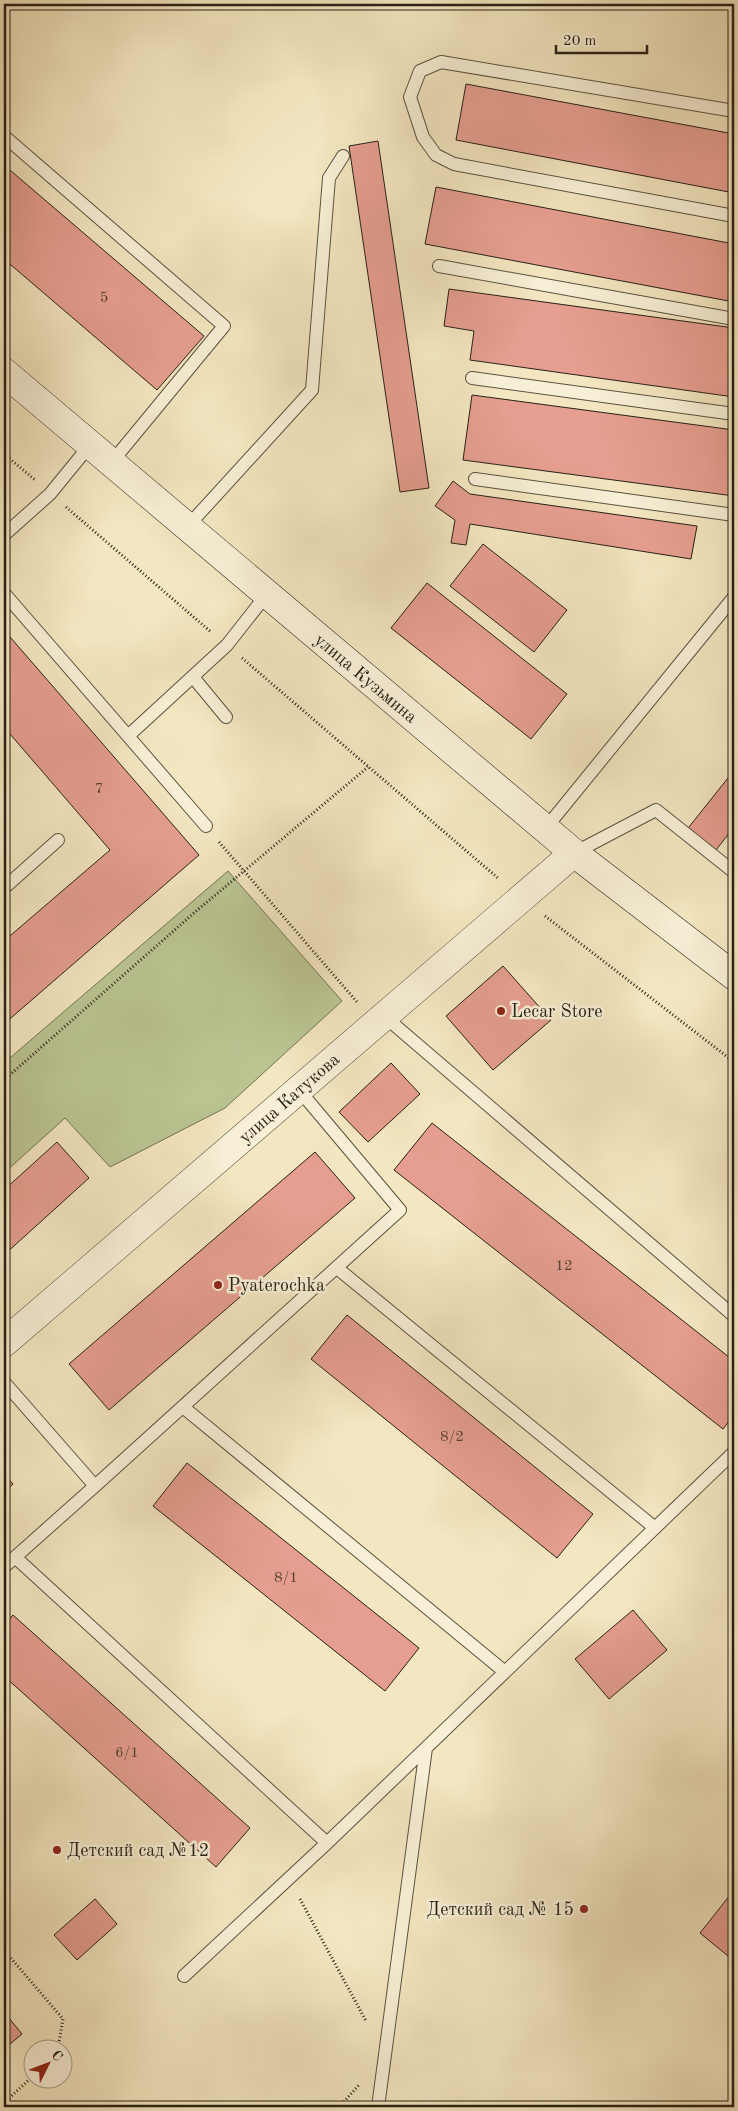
<svg xmlns="http://www.w3.org/2000/svg" width="738" height="2111" viewBox="0 0 738 2111" font-family="'Old Standard TT',serif">
<style>
.green{fill:#bac592;stroke:#717354}
.building{fill:#e59e8f;stroke:#282116}
.lines{fill:none;stroke-linecap:round;stroke-linejoin:round}
.service-casing{stroke:#5b5240;stroke-width:14}
.tertiary-casing{stroke:#5b5240;stroke-width:29}
.secondary-casing{stroke:#282116;stroke-width:29}
.path{stroke:#282116;stroke-width:3;stroke-dasharray:1 2.5;stroke-linecap:butt}
.service{stroke:#f7efd6;stroke-width:12}
.tertiary{stroke:#f7efd6;stroke-width:28}
.secondary{stroke:#f7efd6;stroke-width:28}
.poi-dot{fill:#8f2418;stroke:#f7efd6;stroke-width:2}
.labels{text-anchor:middle;stroke-width:5;stroke-linejoin:round;paint-order:stroke}
.number-label{font-size:15px;fill:#574034}
.street-label{font-size:18px;fill:#282116;stroke:#f7efd6}
.poi-label{font-size:18px;fill:#282116;stroke:#f7efd6;text-anchor:start}
</style>
<rect width="100%" height="100%" fill="#f3e6c0"/>
<filter id="stains"><feTurbulence type="fractalNoise" baseFrequency=".004" numOctaves="4"/><feColorMatrix values="0 0 0 0 .2 0 0 0 0 .09 0 0 0 0 .02 0 0 0 .5 -.17"/></filter>
<radialGradient id="worn" r=".72"><stop offset=".6" stop-color="#630" stop-opacity="0"/><stop offset="1" stop-color="#630" stop-opacity=".3"/></radialGradient>
<!-- green -->
<path class="green" d="M228 871 342 1001 225 1108 110 1167 65 1118 4 1173V1063Z"/>
<!-- building -->
<path class="building" d="M466 84 734 134V193L456 140Z
M378 141 429 488 400 492 349 146Z
M4 165 204 336 157 390 4 259Z
M436 187 734 244V302L425 244Z
M449 289 734 328V397L470 360 474 331 444 326Z
M472 395 734 430V496L463 460Z
M453 481 470 494 697 526 691 559 470 524 466 545 451 543 455 520 435 506Z
M483 544 567 610 534 652 450 586Z
M427 583 567 694 531 739 391 628Z
M4 630 199 855 4 1024V941L110 850 4 727Z
M728 778 734 783V827L709 859 681 837Z
M503 966 551 1020 493 1070 446 1016Z
M391 1063 420 1094 368 1142 339 1112Z
M432 1123 734 1361V1415L723 1429 394 1170Z
M57 1142 89 1178 4 1255V1190Z
M315 1152 355 1198 109 1410 69 1364Z
M347 1315 593 1514 557 1558 311 1359Z
M187 1463 419 1648 385 1691 153 1506Z
M4 1474 13 1484 4 1492Z
M633 1610 667 1650 609 1699 575 1659Z
M13 1615 250 1828 216 1867 4 1676V1625Z
M734 1890V1947L728 1956 700 1933Z
M95 1899 117 1924 77 1960 54 1935Z
M4 2012 22 2034 4 2049Z"/>
<g class="lines">
<!-- service casing -->
<g class="service-casing">
<path id="service" d="M734 111 441 62 420 71 410 97 423 137 436 155 454 164 734 216
M4 136 224 326 111 463
M439 266 734 319
M472 378 734 414
M475 479 734 515
M187 527 312 390 329 178 343 156
M4 535 50 494 90 445
M4 593 206 826
M193 677 226 717
M128 736 227 645 267 594
M545 829 734 597
M574 853 656 810 734 872
M4 888 58 840
M384 1016 734 1316
M337 1268 655 1528
M4 1382 95 1486 4 1567
M183 1407 505 1672
M95 1486 400 1210 299 1090
M15 1557 327 1843
M184 1976 327 1843 734 1452
M378 2107 426 1748"/>
</g>
<!-- tertiary casing -->
<g class="tertiary-casing">
<path id="tertiary" d="M4 1343 574 853"/>
</g>
<!-- secondary casing -->
<g class="secondary-casing">
<path id="secondary" d="M4 372 574 853 734 976"/>
</g>
<!-- path -->
<path class="path" d="M4 454 35 480
M66 507 211 632
M242 658 499 879
M219 842 357 1002
M545 916 734 1062
M4 1080 194 913 368 767
M300 1899 366 2021
M4 1950 63 2019 58 2048
M4 2103 32 2077
M339 2107 359 2085"/>
<!-- service -->
<use href="#service" class="service"/>
<!-- tertiary -->
<use href="#tertiary" class="tertiary"/>
<!-- secondary -->
<use href="#secondary" class="secondary"/>
</g>
<!-- markers -->
<g class="poi-dot">
<circle cx="501" cy="1011" r="5"/>
<circle cx="218" cy="1285" r="5"/>
<circle cx="57" cy="1850" r="5"/>
<circle cx="584" cy="1909" r="5"/>
</g>
<g class="labels">
<!-- number labels -->
<g class="number-label">
<text x="104" y="302">5</text>
<text x="99" y="793">7</text>
<text x="564" y="1270">12</text>
<text x="452" y="1441">8/2</text>
<text x="286" y="1582">8/1</text>
<text x="127" y="1757">6/1</text>
</g>
<!-- street labels -->
<g class="street-label">
<text transform="translate(366 678) rotate(40)" y="6">улица Кузьмина</text>
<text transform="translate(289 1098) rotate(-41)" y="6">улица Катукова</text>
</g>
<!-- poi labels -->
<g class="poi-label">
<text x="511" y="1017">Lecar Store</text>
<text x="228" y="1291">Pyaterochka</text>
<text x="67" y="1856">Детский сад №12</text>
<text x="574" y="1915" text-anchor="end">Детский сад № 15</text>
</g>
</g>
<!-- margin -->
<rect width="738" height="2111" fill="none" stroke="#f3e6c0" stroke-width="20"/>
<rect x="5" y="5" width="728" height="2101" fill="none" stroke="#282116" stroke-width="2.5"/>
<rect x="10" y="10" width="718" height="2091" fill="none" stroke="#282116"/>
<!-- north arrow -->
<g transform="translate(48 2064) rotate(48)"><circle r="24" fill="#f7efd6" stroke="#a49d89"/>
<path d="M0-4L9 19L0 12L-9 19Z" fill="#8f2418"/>
<text y="-8" font-size="14" font-weight="bold" text-anchor="middle" fill="#282116">С</text>
</g>
<!-- scale -->
<path d="M556 45v8h91v-8" fill="none" stroke="#282116" stroke-width="2.5"/>
<text x="563" y="45" font-size="15" fill="#282116" stroke="#f7efd6" stroke-width="4" paint-order="stroke">20 m</text>
<rect width="100%" height="100%" filter="url(#stains)"/>
<rect width="100%" height="100%" fill="url(#worn)"/>
</svg>
